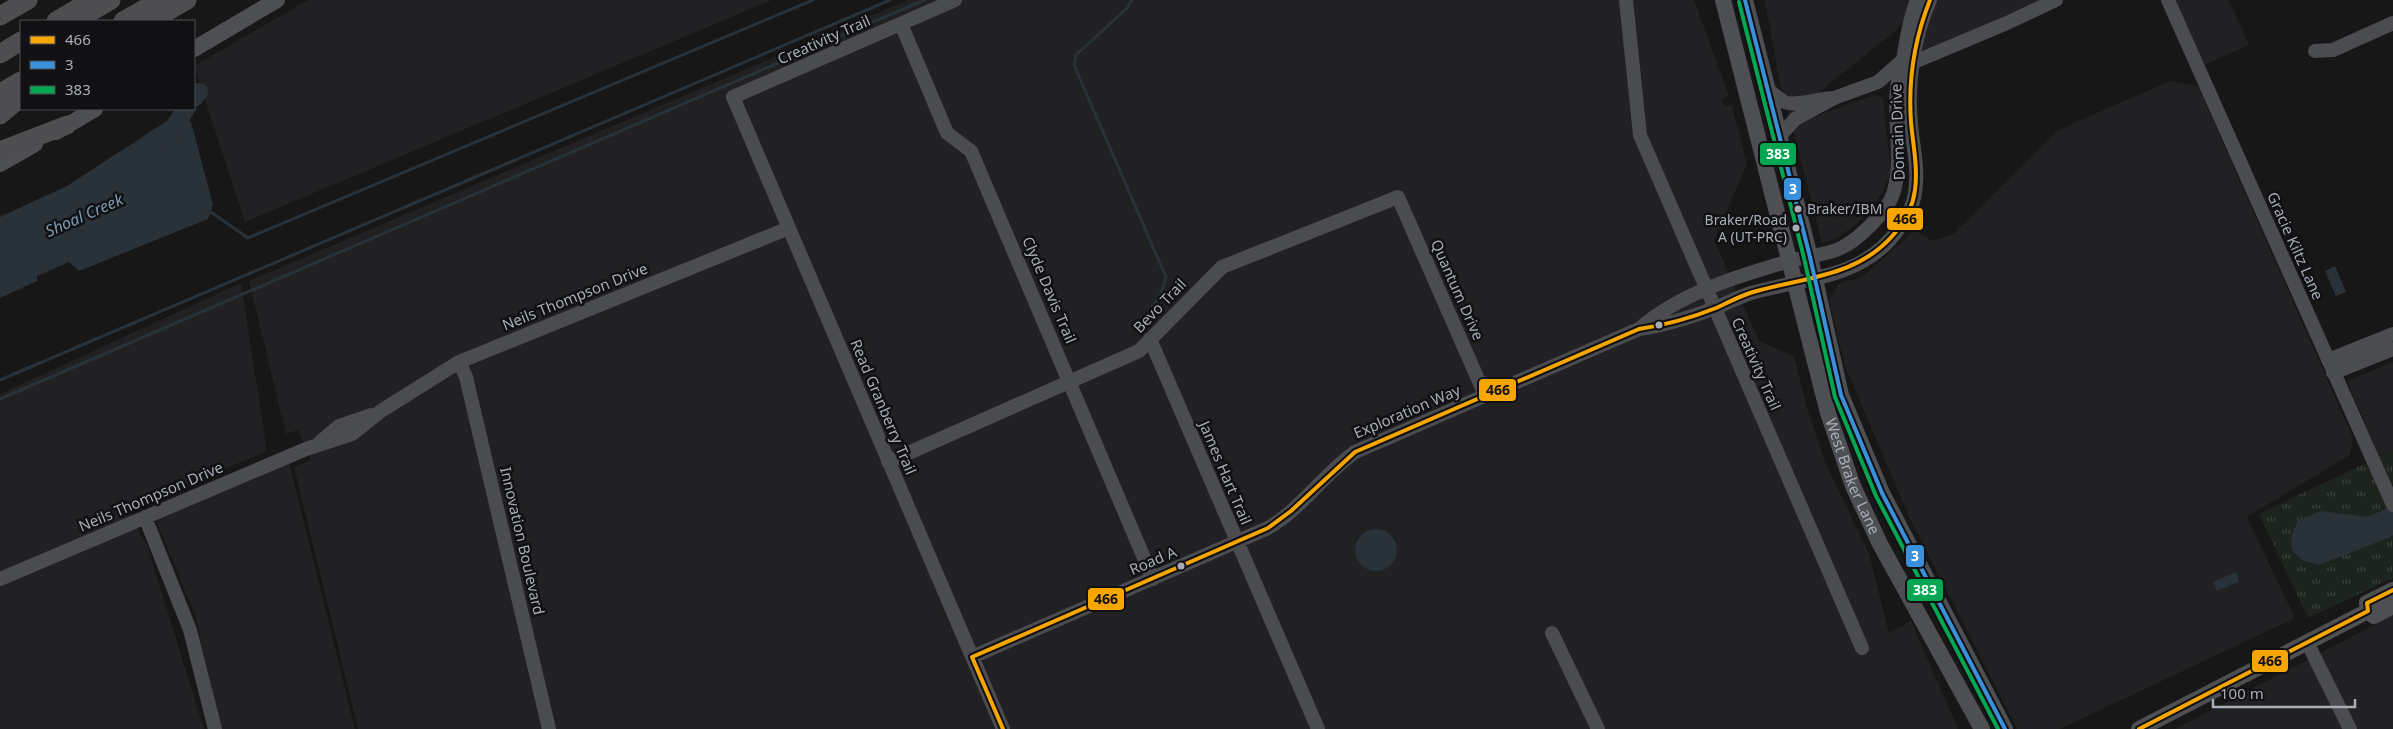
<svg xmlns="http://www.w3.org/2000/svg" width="2393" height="729" viewBox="0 0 2393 729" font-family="'Noto Sans',sans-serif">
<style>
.built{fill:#212123}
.grass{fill:url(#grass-tufts)}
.water{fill:#2a3239}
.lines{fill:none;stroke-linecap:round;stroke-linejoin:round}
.stream{stroke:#2a3239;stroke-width:3}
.river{stroke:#2a3239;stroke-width:18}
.minor{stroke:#4b4c50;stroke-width:14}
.major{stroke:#4d4f52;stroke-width:16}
.highway{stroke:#4e4e51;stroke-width:19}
.bus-1-casing{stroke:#111113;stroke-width:8}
.bus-2-casing{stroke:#111113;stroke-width:8}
.bus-3-casing{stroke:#111113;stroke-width:8}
.bus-1{stroke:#f7a600;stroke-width:4}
.bus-2{stroke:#3a90db;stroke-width:4}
.bus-3{stroke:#00a651;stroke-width:4}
.bus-dot{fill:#a8adb8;stroke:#111113;stroke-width:2}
.labels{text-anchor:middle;stroke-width:5;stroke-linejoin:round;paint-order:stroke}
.bus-label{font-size:14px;fill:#a8adb8;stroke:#111113;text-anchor:start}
.street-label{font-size:15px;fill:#a8adb8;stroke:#111113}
.water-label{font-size:16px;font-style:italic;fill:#7f9bb3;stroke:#111113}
.line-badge{stroke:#111113;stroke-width:2}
.badge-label{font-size:14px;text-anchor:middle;font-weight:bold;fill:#fff}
.pale-badge-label{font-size:14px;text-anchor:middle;font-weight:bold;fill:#111}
</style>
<defs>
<pattern id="grass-tufts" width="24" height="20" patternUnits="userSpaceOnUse" patternTransform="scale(1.25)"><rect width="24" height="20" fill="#1d241e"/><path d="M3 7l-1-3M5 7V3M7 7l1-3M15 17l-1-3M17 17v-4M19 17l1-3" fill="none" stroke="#3b413d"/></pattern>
</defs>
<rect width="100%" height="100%" fill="#171717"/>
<!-- built -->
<path class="built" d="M308 0H772L245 222 194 66Z
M908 0H1694L1729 96 1721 99 1724 106 1732 105 1747 164 1714 240 1759 341 1794 356 1807 408 1825 462 1869 554 1889 633 1911 621 1958 729H358L294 467 311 460 298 430 286 434 249 281Z
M1765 0H1926L1894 32 1789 116 1779 80Z
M1935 0H2041L1926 51 1922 49 1925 30Z
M2175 0H2229L2249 45 2204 65Z
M2170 81 2198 86 2353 438 2350 455 2247 517 2295 618 2060 729H2017L1910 519 1845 366 1829 300 1840 283 1862 277 1915 230 1932 241 1953 234 2058 130Z
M1874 95 1883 98 1891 171 1883 193 1856 225 1833 240 1822 243 1792 125Z
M241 283 267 451 130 509 139 532 147 545 204 729H0V394Z
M2393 362V450L2379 456 2347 381Z
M289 462 355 729H221L196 618 156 520Z
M2393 615V729H2176L2177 728Z"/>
<!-- grass -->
<path class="grass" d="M2393 450V578L2308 618 2259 514Z"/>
<!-- water -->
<path class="water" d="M176 115 191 122 213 205 208 219 79 271 69 262 37 276V281L0 298V217L67 186Z
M2335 266 2346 292 2336 296 2325 271Z
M2393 506V535L2388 538 2319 565 2302 560 2292 550 2291 536 2298 521 2321 511 2367 517Z
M1355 550a21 21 0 1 1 42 0a21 21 0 1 1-42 0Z
M2236 572 2239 581 2217 591 2213 582Z"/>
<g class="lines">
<!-- stream -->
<path class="stream" d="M1132 0 1126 9 1076 55 1074 65 1166 277 1161 293 1152 308
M208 210 248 238 813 0
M0 380 890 0
M0 399 924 0"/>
<!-- river -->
<path class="river" d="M194 98 199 92
M167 137 186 109"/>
<!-- minor -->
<path class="minor" d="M955 0 733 97 1003 729
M1626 0 1640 135 1862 648
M2168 0 2393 505
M901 24 947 133 971 151 1153 579
M2315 51 2333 50 2393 23
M1914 62 2007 23 2056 0
M1768 90C1773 93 1779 99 1784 102 1795 107 1820 98 1833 98
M1780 136 1795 119 1834 98 1878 82 1903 60
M1639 329C1679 294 1735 277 1786 262 1804 256 1824 256 1841 248 1858 240 1887 212 1893 194 1904 160 1893 124 1897 88 1898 79 1901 69 1903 59 1907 39 1909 19 1917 0
M1150 339 1318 729
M2328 360 2393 334
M459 362 466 377 549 729
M2333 373 2393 349
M320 442 339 426 371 415
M888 462 1139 351 1222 267 1398 197 1485 395
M145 517 190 630 215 729
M0 579 306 449 352 434 381 411 459 362 789 228
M1552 633 1598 729
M2307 642 2350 729
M972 657 1268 528C1302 508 1323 475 1355 452L1639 329C1664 326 1691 317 1715 308 1727 303 1739 297 1751 293 1804 278 1865 279 1899 228 1910 212 1915 203 1916 183 1918 163 1912 143 1911 123 1907 82 1914 37 1930 0"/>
<!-- major -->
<g class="major">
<path id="s1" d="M1723 0 1828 413 1853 486 1880 544 1982 729"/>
<path d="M1745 0 1810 257 1841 395 1882 493 2005 729"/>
<path d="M194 49 277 0"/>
<path d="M56 132 95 109"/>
<path d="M0 164 35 144"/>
<path d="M2393 590 2367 603 2368 611 2374 616 2393 606"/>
<path d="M2139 729 2368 611"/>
</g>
<!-- highway -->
<path class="highway" d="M0 16 28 0
M82 17 111 0
M56 21 92 0
M123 21 160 0
M151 21 187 0
M0 54 21 41
M0 93 21 81
M0 115 19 99
M0 151 67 125"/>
<!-- bus-1 casing -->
<g class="bus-1-casing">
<path id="bus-1" d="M1003 729 972 657 1268 528 1291 511 1355 452 1639 329C1665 325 1691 318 1716 308 1727 303 1738 297 1750 293 1802 277 1857 278 1894 234 1905 221 1913 207 1915 190 1918 167 1913 145 1911 122 1908 80 1914 40 1930 0
M2139 729 2368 611 2367 603 2393 590"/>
</g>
<!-- bus-2 casing -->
<g class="bus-2-casing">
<path id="bus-2" d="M1745 0 1810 257 1841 395 1882 493 2005 729"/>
</g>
<!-- bus-3 casing -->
<g class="bus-3-casing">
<path id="bus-3" d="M1739 2 1804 258 1835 397 1876 496 1998 729"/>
</g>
<!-- bus-1 -->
<use href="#bus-1" class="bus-1"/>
<!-- bus-2 -->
<use href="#bus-2" class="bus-2"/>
<!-- bus-3 -->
<use href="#bus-3" class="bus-3"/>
</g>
<!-- markers -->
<g class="bus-dot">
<circle cx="1798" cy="209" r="4.5"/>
<circle cx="1796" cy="228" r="4.5"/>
<circle cx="1659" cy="325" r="4.5"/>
<circle cx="1181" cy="566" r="4.5"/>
</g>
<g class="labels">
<!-- bus labels -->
<g class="bus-label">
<text x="1807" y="214">Braker/IBM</text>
<text x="1787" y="225" text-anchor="end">Braker/Road<tspan x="1787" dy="17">A (UT-PRC)</tspan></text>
</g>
<!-- street labels -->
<g class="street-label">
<text transform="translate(824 40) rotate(-24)" y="5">Creativity Trail</text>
<text transform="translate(1898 132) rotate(-92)" y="5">Domain Drive</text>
<text transform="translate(2295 246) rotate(66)" y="5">Gracie Kiltz Lane</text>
<text transform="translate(1049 290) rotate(67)" y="5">Clyde Davis Trail</text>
<text transform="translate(1457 290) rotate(66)" y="5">Quantum Drive</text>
<text transform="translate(575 297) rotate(-22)" y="5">Neils Thompson Drive</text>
<text transform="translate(1160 306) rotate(-46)" y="5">Bevo Trail</text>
<text transform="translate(1756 364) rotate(66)" y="5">Creativity Trail</text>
<text transform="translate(883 407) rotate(67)" y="5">Read Granberry Trail</text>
<text transform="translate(1407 412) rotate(-23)" y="5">Exploration Way</text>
<text transform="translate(1225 473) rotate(67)" y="5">James Hart Trail</text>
<text dy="5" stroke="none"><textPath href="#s1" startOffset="494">West Braker Lane</textPath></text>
<text transform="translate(151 497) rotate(-23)" y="5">Neils Thompson Drive</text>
<text transform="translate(522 541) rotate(77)" y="5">Innovation Boulevard</text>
<text transform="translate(1153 561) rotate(-23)" y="5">Road A</text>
</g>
<!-- water labels -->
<g class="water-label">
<text transform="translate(84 215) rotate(-24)" y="6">Shoal Creek</text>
</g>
</g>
<g class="line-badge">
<rect x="1759" y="142" width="38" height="24" rx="5" fill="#00a651"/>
<rect x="1783" y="177" width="19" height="24" rx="5" fill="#3a90db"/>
<rect x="1886" y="207" width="38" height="24" rx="5" fill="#f7a600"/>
<rect x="1478" y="378" width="39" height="24" rx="5" fill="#f7a600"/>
<rect x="1905" y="544" width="20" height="24" rx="5" fill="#3a90db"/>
<rect x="1906" y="578" width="38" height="24" rx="5" fill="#00a651"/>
<rect x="1087" y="587" width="38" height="24" rx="5" fill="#f7a600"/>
<rect x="2251" y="649" width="38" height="24" rx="5" fill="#f7a600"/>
</g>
<g class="badge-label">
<text x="1778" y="159">383</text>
<text x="1793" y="194">3</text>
<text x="1915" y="561">3</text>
<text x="1925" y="595">383</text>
</g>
<g class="pale-badge-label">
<text x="1905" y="224">466</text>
<text x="1498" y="395">466</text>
<text x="1106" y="604">466</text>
<text x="2270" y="666">466</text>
</g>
<!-- legend -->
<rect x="20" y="20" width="175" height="90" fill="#111113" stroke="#4d4f55"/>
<rect x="30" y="36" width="25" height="8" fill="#f7a600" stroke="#4d4f55"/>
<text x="65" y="45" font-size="15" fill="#a8adb8">466</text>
<rect x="30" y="61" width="25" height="8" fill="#3a90db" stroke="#4d4f55"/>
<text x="65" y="70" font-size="15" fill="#a8adb8">3</text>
<rect x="30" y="86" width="25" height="8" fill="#00a651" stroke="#4d4f55"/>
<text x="65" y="95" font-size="15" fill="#a8adb8">383</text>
<!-- scale -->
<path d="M2213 699v8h142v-8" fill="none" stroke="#a8adb8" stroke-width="2.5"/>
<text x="2220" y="699" font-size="15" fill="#a8adb8" stroke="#111113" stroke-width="4" paint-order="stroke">100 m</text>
</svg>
